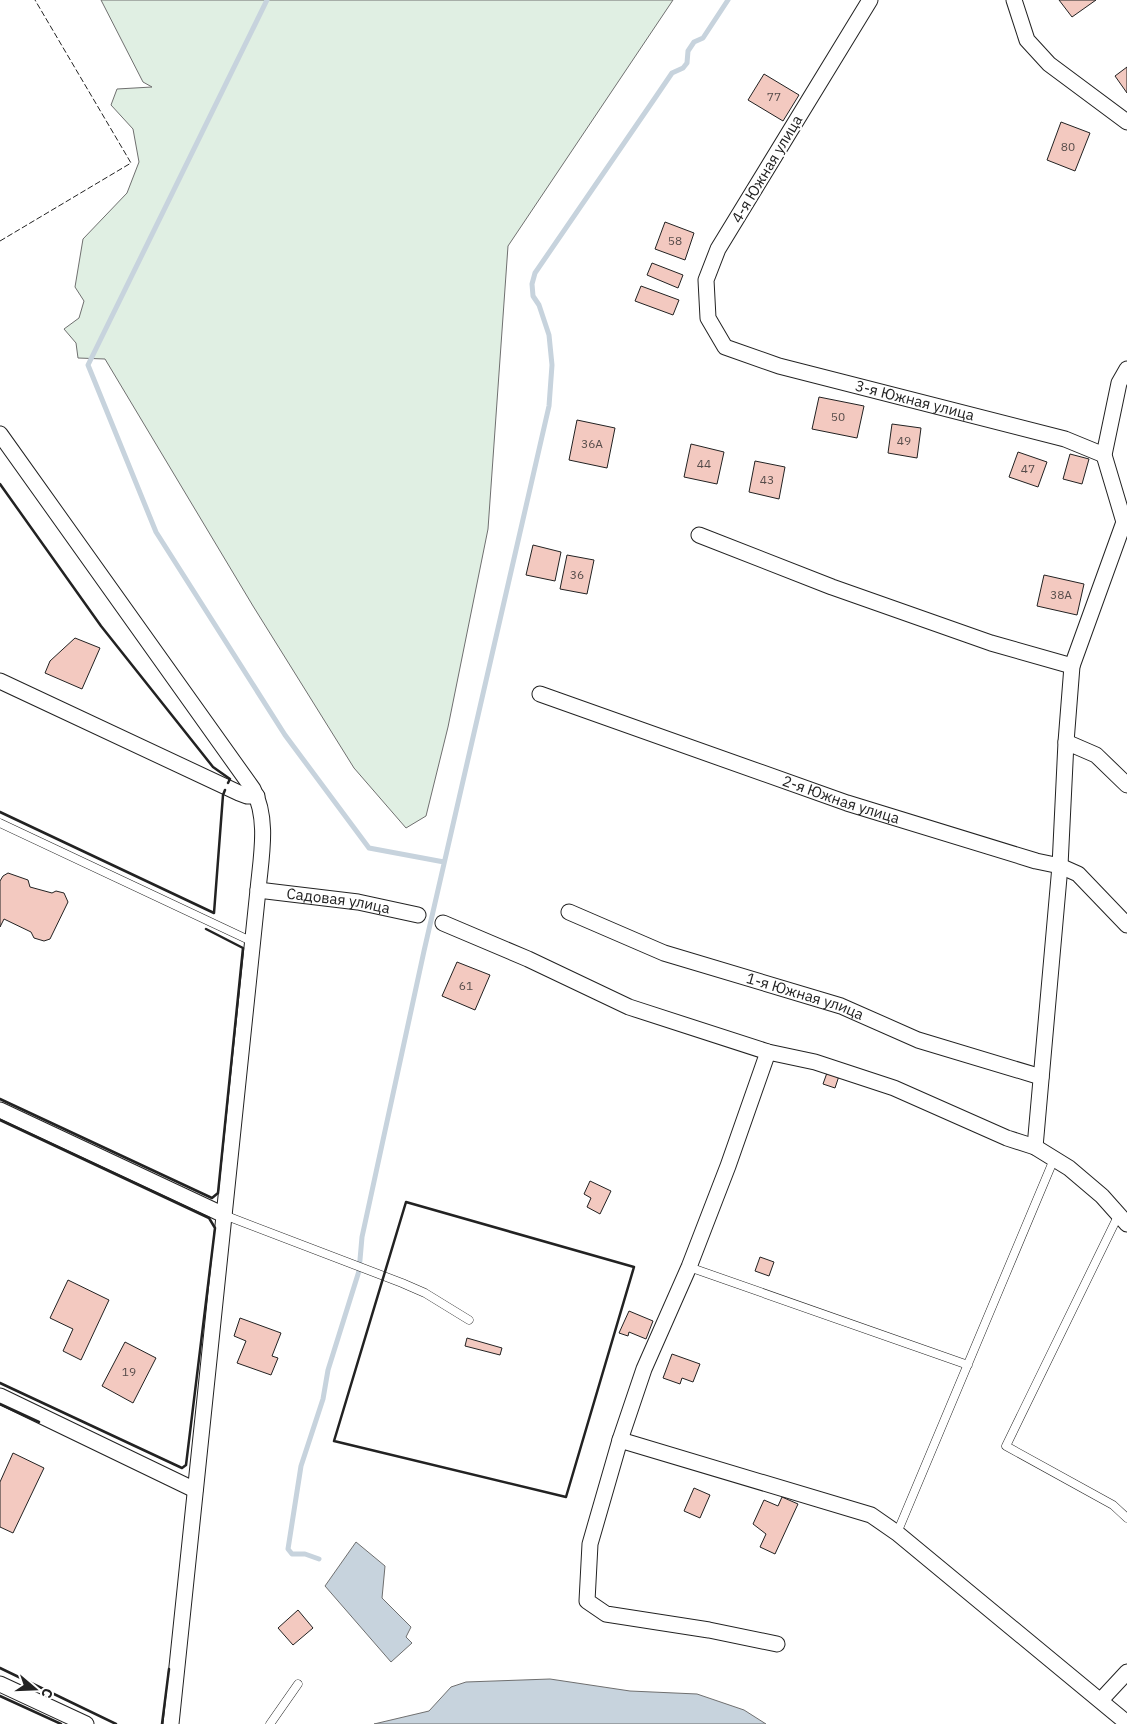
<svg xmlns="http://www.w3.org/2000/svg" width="1127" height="1724" viewBox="0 0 1127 1724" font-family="'IBM Plex Sans',sans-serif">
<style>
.green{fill:#e0efe3;stroke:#6f6f6f}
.water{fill:#c7d3dd;stroke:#6f6f6f}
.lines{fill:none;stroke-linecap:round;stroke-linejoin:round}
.stream{stroke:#c7d3dd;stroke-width:5}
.building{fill:#f3c9c0;stroke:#222}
.service-casing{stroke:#222;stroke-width:9}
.minor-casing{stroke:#222;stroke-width:17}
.service{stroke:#fff;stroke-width:8}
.minor{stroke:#fff;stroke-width:15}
.fence{stroke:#222;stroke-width:1;stroke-dasharray:6 2.5;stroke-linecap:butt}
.wall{stroke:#222;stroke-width:2.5}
.labels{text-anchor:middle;stroke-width:4;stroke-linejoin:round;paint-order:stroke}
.number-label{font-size:12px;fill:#564c4a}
.street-label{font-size:15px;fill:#222;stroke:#fff}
</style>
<rect width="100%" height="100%" fill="#fff"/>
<!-- green -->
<path class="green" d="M101 0H673L508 246 488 529 448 727 426 816 406 828 354 768 253 606 105 359 78 358 76 343 64 329 79 318 84 301 75 287 83 239 127 193 139 162 133 129 111 105 117 89 152 87 143 82Z"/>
<!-- water -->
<path class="water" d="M356 1542 385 1566 382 1598 411 1627 406 1637 412 1643 391 1662 325 1586Z
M550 1679 630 1691 697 1694 744 1710 766 1724H374L429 1711 451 1687 466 1682Z"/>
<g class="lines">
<!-- stream -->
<path class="stream" d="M267 0 88 365 156 532 285 735 369 848 444 862
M319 1559 305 1554H292L288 1549 301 1466 323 1399 328 1370 359 1271 362 1237 424 951 549 406 552 365 549 335 539 305 533 296 532 284 535 273 655 98 672 73 683 68 687 63 688 51 694 42 703 38 728 0"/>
</g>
<!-- building -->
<path class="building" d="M1059 0H1096L1072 17Z
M1127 67V93L1115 76Z
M764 74 799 95 783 121 748 100Z
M1061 122 1090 133 1075 171 1047 160Z
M665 222 694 233 685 260 655 249Z
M652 263 683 275 678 288 647 275Z
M641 286 679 300 673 315 635 301Z
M819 397 864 406 857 438 812 429Z
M577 420 615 428 607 468 569 460Z
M892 424 921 428 917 458 888 453Z
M691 444 724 452 717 484 684 477Z
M1018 452 1047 462 1038 487 1009 477Z
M1070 454 1089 459 1082 484 1063 479Z
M755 461 785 467 779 499 749 492Z
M533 545 561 552 555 581 526 575Z
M567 555 594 560 587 594 560 589Z
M1044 575 1084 584 1077 615 1037 606Z
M75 638 100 648 82 689 45 673 50 661Z
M8 873 28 880 30 887 52 893 56 891 64 893 68 902 50 939 44 941 34 938 31 932 4 919 0 927V881L3 876Z
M457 962 490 975 475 1010 442 996Z
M828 1070 840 1073 835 1088 823 1084Z
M590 1181 611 1191 600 1214 587 1207 591 1198 584 1194Z
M760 1257 774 1262 769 1276 755 1271Z
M68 1280 109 1300 81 1360 63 1351 73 1329 50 1318Z
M629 1311 653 1321 646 1339 629 1332 628 1336 619 1333Z
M240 1318 281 1333 272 1356 278 1358 271 1375 237 1363 246 1341 234 1336Z
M467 1338 502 1348 500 1355 465 1346Z
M125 1342 156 1358 133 1403 102 1386Z
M672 1354 700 1364 693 1382 682 1378 680 1384 663 1378Z
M13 1453 44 1468 13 1533 0 1527V1482Z
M694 1488 710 1495 700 1518 684 1511Z
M782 1497 798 1504 775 1554 760 1547 766 1534 753 1524 764 1500 778 1506Z
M298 1610 313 1628 293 1645 278 1628Z"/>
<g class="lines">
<!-- service casing -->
<g class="service-casing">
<path id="service" d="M0 823 253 942
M1119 1214 1006 1446 1113 1505 1127 1518
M224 1215 402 1283 425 1293 469 1320
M689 1267 968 1365
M897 1533 1054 1159
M270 1724 298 1684"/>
</g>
<!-- minor casing -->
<g class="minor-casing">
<g id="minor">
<path id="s1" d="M870 0 718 249 706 280 708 318 725 347 779 366 1065 439 1104 455"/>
<path d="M1014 0 1027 40 1049 64 1127 122"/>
<path d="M0 434 253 789C269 819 261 857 258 890L171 1724"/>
<path d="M699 535 832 587 991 643 1072 666"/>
<path d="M0 681 239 793 247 796H257"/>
<path id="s2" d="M540 694 847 803 1036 861 1060 866 1078 874 1127 925"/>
<path d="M1066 742 1096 755 1127 785"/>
<path id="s3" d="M258 890 358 902 418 915"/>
<path id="s4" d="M569 912 664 953 841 1006 918 1040 1041 1077"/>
<path d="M443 923 528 959 629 1007 768 1052 815 1062 894 1088 1007 1138 1035 1147 1069 1168 1102 1196 1127 1224"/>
<path d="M768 1052 728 1166 689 1267 644 1369 620 1440 590 1544 587 1601 606 1614 709 1630 777 1644"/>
<path d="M0 1110 224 1215"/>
<path d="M1035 1147 1060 866 1066 742 1072 666 1124 522 1104 455 1119 383 1127 369"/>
<path d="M0 1396 195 1490"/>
<path d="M620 1440 871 1515 897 1533 1127 1723"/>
<path d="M0 1684 86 1724"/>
<path d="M1101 1700 1127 1672"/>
</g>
</g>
<!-- service -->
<use href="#service" class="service"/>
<!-- minor -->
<use href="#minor" class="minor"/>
<!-- fence -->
<path class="fence" d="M0 241 131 163 35 0"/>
<!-- wall -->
<path class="wall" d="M0 484 101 626 213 767 230 779 228 783
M0 812 214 913 223 795 225 790
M0 1099 212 1198 218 1193 243 948 206 929
M0 1120 209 1218 215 1228 186 1465 182 1468 0 1383
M406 1202 634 1267 566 1497 334 1441Z
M0 1404 39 1422
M0 1668 116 1724
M0 1696 61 1724
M162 1724 169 1669"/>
</g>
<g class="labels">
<!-- number labels -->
<g class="number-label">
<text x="774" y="101">77</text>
<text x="1068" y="151">80</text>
<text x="675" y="245">58</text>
<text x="838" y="421">50</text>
<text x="904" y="445">49</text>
<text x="592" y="448">36А</text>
<text x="704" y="468">44</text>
<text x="1028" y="473">47</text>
<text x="767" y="484">43</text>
<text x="577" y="579">36</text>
<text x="1061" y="599">38А</text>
<text x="466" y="990">61</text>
<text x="129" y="1376">19</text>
</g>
<!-- street labels -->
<g class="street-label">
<text transform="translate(767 169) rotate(-59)" y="5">4-я Южная улица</text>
<text dy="5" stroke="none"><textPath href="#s1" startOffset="594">3-я Южная улица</textPath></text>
<text dy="5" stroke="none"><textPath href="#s2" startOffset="319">2-я Южная улица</textPath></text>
<text dy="5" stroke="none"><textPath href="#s3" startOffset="81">Садовая улица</textPath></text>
<text dy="5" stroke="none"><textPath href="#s4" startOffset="251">1-я Южная улица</textPath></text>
</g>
</g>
<!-- north arrow -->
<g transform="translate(35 1689) rotate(109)" stroke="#ffffff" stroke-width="4" paint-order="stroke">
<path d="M0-4L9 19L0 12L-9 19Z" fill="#222222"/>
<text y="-8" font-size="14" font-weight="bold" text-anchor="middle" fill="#222222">С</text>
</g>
</svg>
